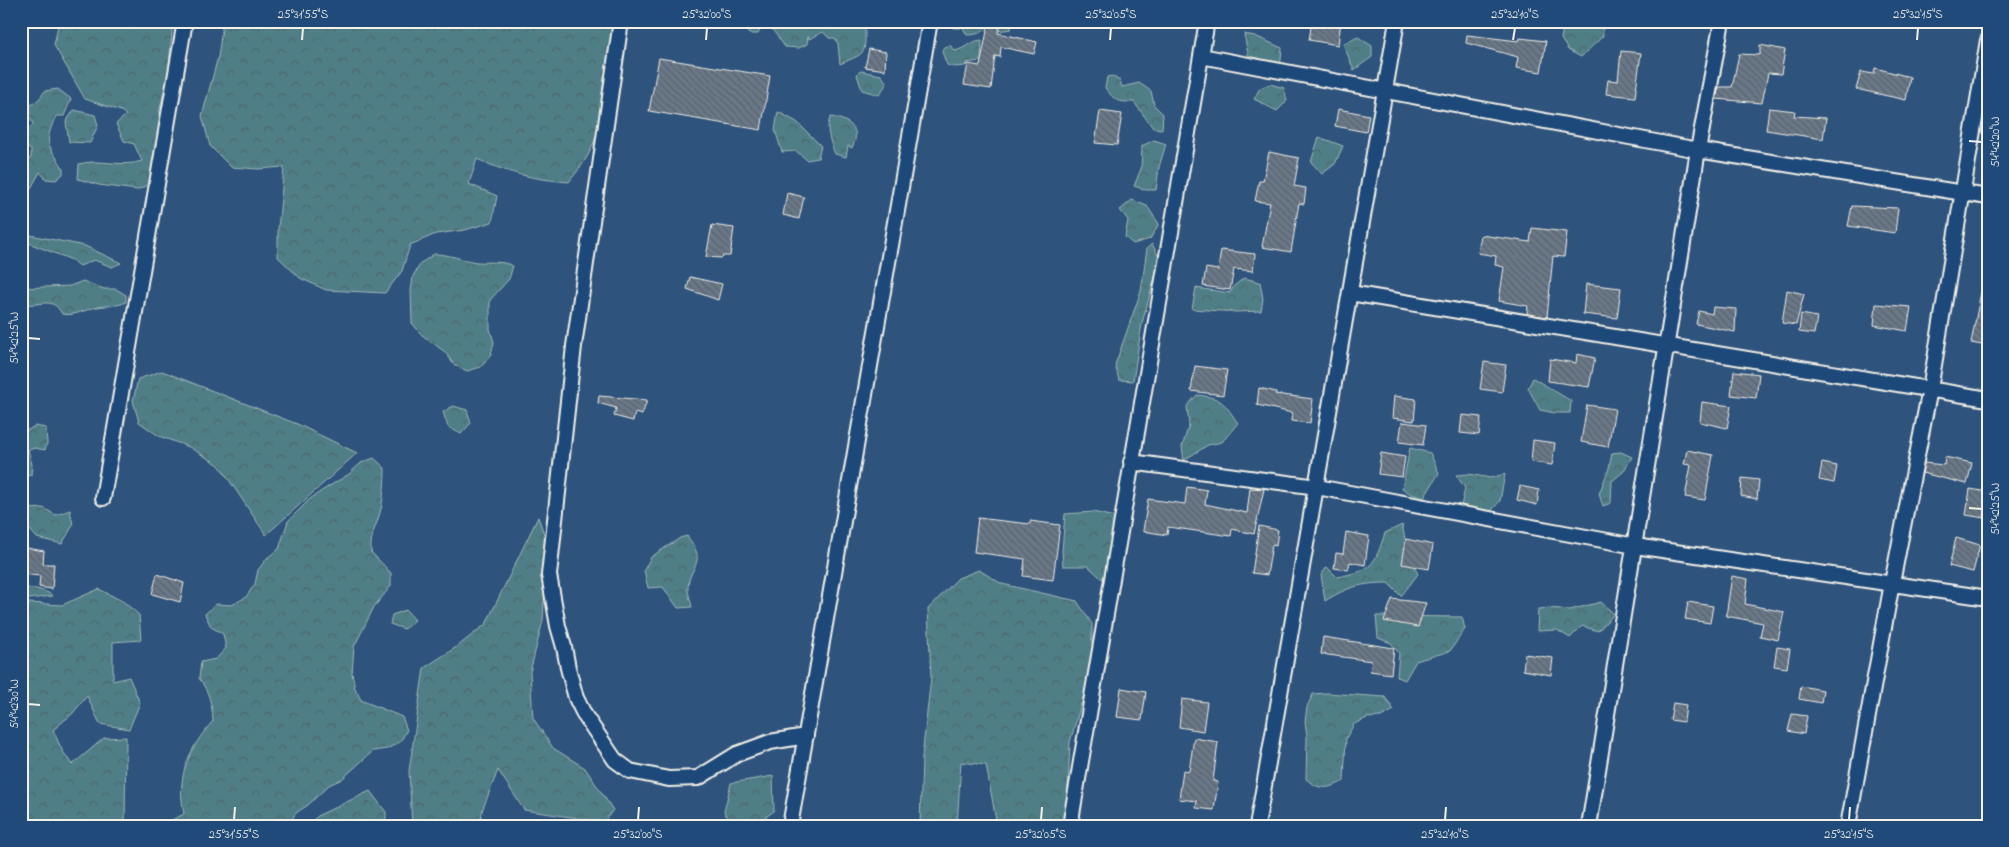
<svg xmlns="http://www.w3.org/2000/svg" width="2009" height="847" viewBox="0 0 2009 847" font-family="'Indie Flower',sans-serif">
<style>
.forest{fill:url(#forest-crowns);stroke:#a2b8b8}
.building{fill:url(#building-back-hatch);stroke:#f4f1e8}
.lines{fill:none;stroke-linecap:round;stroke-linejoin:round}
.minor-casing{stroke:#f4f1e8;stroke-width:18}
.minor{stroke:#1f4a7a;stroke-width:14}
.ticks{fill:none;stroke:#f4f1e8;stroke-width:2}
.neatline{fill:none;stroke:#f4f1e8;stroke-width:2}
.ticks-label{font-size:12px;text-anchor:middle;fill:#f4f1e8}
</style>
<defs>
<pattern id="forest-crowns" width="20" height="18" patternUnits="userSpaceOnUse" patternTransform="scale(1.25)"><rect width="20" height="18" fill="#507e87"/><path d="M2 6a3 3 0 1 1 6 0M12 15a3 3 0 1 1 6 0" fill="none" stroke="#4d666a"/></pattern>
<pattern id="building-back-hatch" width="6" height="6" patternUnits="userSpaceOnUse" patternTransform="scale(1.25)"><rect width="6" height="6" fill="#697888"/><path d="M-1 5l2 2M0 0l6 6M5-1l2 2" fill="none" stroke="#5b626a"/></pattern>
</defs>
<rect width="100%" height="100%" fill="#2e537d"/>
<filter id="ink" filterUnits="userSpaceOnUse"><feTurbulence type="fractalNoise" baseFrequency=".02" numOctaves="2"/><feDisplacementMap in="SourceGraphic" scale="10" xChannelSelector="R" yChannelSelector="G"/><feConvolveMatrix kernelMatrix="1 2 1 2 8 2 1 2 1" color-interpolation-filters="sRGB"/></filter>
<g filter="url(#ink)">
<!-- forest -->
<path class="forest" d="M59 21H173L168 75 159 113 160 152 150 184 137 190 99 185 78 179 79 164C100 158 122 168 142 161L134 144 124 141 116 124 126 115 121 111 85 99 54 45Z
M223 21H617C610 64 608 119 587 157 582 166 575 174 569 182 533 179 510 174 477 159L469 184 497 196 492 222 465 230 436 234 410 245 402 271 385 293 326 290 300 278 278 257V229L284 167 258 169 231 167 210 146 202 116 218 57Z
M759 21 761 28 758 34H749L739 22Z
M777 21H882L874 26H865C865 56 867 52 840 64L838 44 835 38H829L823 32 809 39 808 36 807 44 799 48 785 47 772 29Z
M952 21H990C984 32 979 35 967 35L962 26 961 28H953Z
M992 21H1011V29L997 31Z
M1564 21H1602L1603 36 1581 57 1568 50 1561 39Z
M1244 34 1255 36 1282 48 1280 71 1249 59Z
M1358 37 1372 46V57L1354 70 1343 44Z
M982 40 981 61 966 63 965 66 954 67 947 65 942 52 943 48 950 45 954 51C966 49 969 41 982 40Z
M861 71 881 75 887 83 879 95 862 90 857 75 858 73Z
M1112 76 1120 81 1122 87 1139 83 1151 91 1154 105 1163 114 1162 129 1153 128 1134 102C1117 102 1116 102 1105 88L1107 77Z
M1270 84 1284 88 1287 101 1277 111 1254 99 1260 88Z
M58 89 71 99 64 116H56C43 145 48 143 63 168V174L56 180 46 179 40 172 31 188 21 193V163L31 158V150C22 145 21 140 21 130L31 127 33 124 29 116 31 105 39 99 45 91Z
M74 110 95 115 98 125 90 143 69 142 66 122Z
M778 112 797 122 821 146 818 158 807 160 796 151 782 152 775 130Z
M831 117C849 120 862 128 852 148L848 146 846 157 835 154C831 144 824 127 831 117Z
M1319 137 1343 146 1335 164 1322 174 1311 162Z
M1154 140 1166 144 1159 167 1156 190H1146L1134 186 1141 169 1142 146Z
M1132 200 1147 206 1159 224 1150 239 1133 244 1125 237 1128 220 1120 210Z
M30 235 85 246 121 263 112 267 94 260 80 266 72 260 26 242 24 237Z
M1152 244 1159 257 1157 270 1142 323 1133 381 1119 380 1115 365 1141 291 1147 248Z
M434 254C449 254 462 260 477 262 490 263 501 260 513 266L509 279 490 300V329L494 342 491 355 481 367 467 371 454 365 445 352 422 335 412 323 411 291 413 276 421 263Z
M1244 278 1260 282 1263 299 1261 311 1236 312 1192 309 1196 288 1230 293 1234 286Z
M83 281 104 289H116L126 295V302C116 307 108 305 98 307 86 309 73 317 62 314 51 293 37 310 21 302V288L70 286Z
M162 371 297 424 357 453 266 535 219 465 189 447 159 436 139 422 133 401 138 379Z
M1533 378 1571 401 1570 413H1555L1540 410 1528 388Z
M1197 395C1223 398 1223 402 1238 423L1222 442 1208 445 1184 460 1182 447 1189 425 1187 406Z
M453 406 467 410 471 423 461 434 448 427 443 412Z
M35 426 46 428 47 444 45 450 35 448 28 450 32 464 31 475 21 477V431L28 430Z
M1410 448 1430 453 1439 473 1424 498 1411 494 1402 488Z
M1621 452 1632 457 1623 472 1612 481 1611 503 1603 506 1599 494 1609 468 1612 453Z
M374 458 385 468C385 482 384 495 381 509 377 526 370 533 371 552L391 573V586L374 607 354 647 352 673 355 688 361 700 402 717 407 730 400 742 387 749 373 751 342 779 329 785 308 805 296 813 287 826H161V823L170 821 184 814C176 776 188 750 213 721 212 704 209 692 199 678L201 662 216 659 226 648 223 634 211 627 205 614 216 604 232 605 246 597 255 584 258 570 267 558 279 549 288 521 310 499 323 490 349 474 361 463Z
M1469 474 1490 478 1505 474 1500 501 1491 511H1467L1461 506 1465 488 1456 475Z
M43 508 56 515 70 510 73 525 62 544 37 538 23 522 29 509Z
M1093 512 1118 518 1117 552 1102 579 1088 566H1063L1062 551 1065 514Z
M538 517 547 542 543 620 530 672 533 718 553 748 585 768 613 810 604 822 524 810 498 770 482 811 480 826H412L409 771 424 668 458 646 486 624Z
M1402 525 1409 557 1418 574 1401 596 1388 583C1362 583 1347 587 1325 601L1321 575 1327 567 1337 577C1373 570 1374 566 1385 533Z
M687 536C710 565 687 565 688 591 689 596 691 602 692 607L678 608 663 587 648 588 644 570 651 557 680 538Z
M979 570 1002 584 1077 601 1092 624V667L1070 742 1067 812 1061 826H997L986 765 961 762 957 826H920L922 757 931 677 928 609 958 578Z
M21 588C32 588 44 589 53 596L21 600Z
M99 589 124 602 139 615 141 640 113 642V681L129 677 140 703 129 729 100 724 87 696 72 714 53 730 62 750 72 765 104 738 126 737 125 825 24 826 21 824V694L24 693 21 688V632L29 603 62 605Z
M1601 602 1614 614 1598 631 1582 626 1570 638 1557 630 1537 631 1538 609 1550 608 1570 610Z
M406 610 415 620 404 629 390 624 392 615Z
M1376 616 1462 617 1465 629 1450 651 1416 661 1405 680 1397 677 1399 653 1391 643 1378 638Z
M1327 693 1385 697 1394 710 1381 717 1367 718 1354 724 1346 738 1344 781C1328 789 1320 791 1306 779L1307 736 1305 721 1307 707 1313 694Z
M773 776 774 811 760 821H730L724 812 731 783Z
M370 791 386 812V826H306L319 815Z"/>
<!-- building -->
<path class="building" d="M989 21H1000L998 33 1037 42 1034 54 1001 47 1000 57 995 56 991 89 964 85 968 64 980 66Z
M1312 21H1341L1338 45 1309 40Z
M1467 35 1519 41 1520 38 1546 41 1541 72 1516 68 1518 57 1466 43Z
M1760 45 1785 50 1781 74 1768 73 1762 103 1716 99 1719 87H1732L1739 54 1760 55Z
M869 49 886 52 885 70 865 67Z
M1621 51 1641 53 1635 97 1606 94 1608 80 1618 81Z
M659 58 770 76 761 130 649 111Z
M1875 68 1910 77 1906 100 1856 89 1861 72 1874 74Z
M1769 108 1795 111 1794 116 1826 118 1823 139 1766 130Z
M1338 109 1369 115 1366 132 1335 126Z
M1100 111 1122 114 1117 145 1095 143Z
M1269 152 1299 158 1294 186 1306 188 1304 204 1299 203 1291 252 1262 247 1270 203 1255 201 1259 181H1263Z
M787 193 804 197 799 219 783 215Z
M1852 206 1898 208 1895 233 1848 226Z
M712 225 734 228 730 256H723L721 258 706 257Z
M1532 228 1567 232 1564 257 1553 256 1547 317 1527 314 1528 306 1499 301 1504 267 1495 265 1496 256 1478 253 1481 235 1530 242Z
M1221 250 1255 254 1253 271 1234 269 1230 290 1203 286 1206 268 1218 270Z
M690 277 722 284 718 300 687 289Z
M1586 284 1621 288 1617 318 1583 314Z
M1787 290 1804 294 1796 325 1782 323Z
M1981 292 1988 293V346L1971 343Z
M1876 304 1911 307 1907 331 1874 325Z
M1713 307 1736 309 1735 332 1696 324 1699 311 1712 314Z
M1801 314 1817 317 1814 334 1799 332Z
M1577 354 1595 358 1589 387 1548 381 1550 359 1576 363Z
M1484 362 1506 365 1502 392 1480 389Z
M1195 366 1227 370 1223 395 1191 391Z
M1734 371 1759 374 1756 398 1731 395Z
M1259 388 1276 392 1275 394 1313 399 1310 423 1291 421 1292 413 1257 405Z
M599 396 647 400 642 415 635 413 633 421 614 416 616 408 598 403Z
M1394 396 1416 399 1414 421 1392 418Z
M1702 402 1731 406 1727 428 1700 422Z
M1587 405 1615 409 1608 447 1581 442Z
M1462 415 1481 417 1479 435 1460 433Z
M1402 422 1426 425 1423 445 1399 442Z
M1533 440 1555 443 1552 465 1531 462Z
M1687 450 1713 455 1705 500 1685 497 1691 465 1684 464Z
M1381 453 1405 457 1402 477 1378 474Z
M1945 457 1972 463 1967 484 1922 473 1924 463 1944 465Z
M1822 463 1837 466 1834 483 1819 480Z
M1742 478 1759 480 1757 499 1741 496Z
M1520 486 1539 490 1537 505 1517 500Z
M1187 487 1207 490 1205 504 1247 513 1250 488 1264 489 1254 534 1232 529 1231 536 1168 527 1167 535 1143 531 1148 499 1185 504Z
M1970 489 1988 492 1984 518 1966 515Z
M978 518 1030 524V521L1060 525 1053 580 1023 576 1025 559 974 552Z
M1259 526 1278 530 1276 546 1272 545 1267 575 1252 573Z
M1346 532 1369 536 1365 565 1350 562 1348 570 1334 568 1336 553 1343 554Z
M1956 538 1980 545 1973 572 1949 566Z
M1406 539 1433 545 1429 569 1402 564Z
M21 547 44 551 43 564H54L52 589 39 587 40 576 21 574Z
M157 574 184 583 180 602 152 594Z
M1732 576 1748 579 1745 604 1784 612 1778 640 1760 636 1763 623 1726 616Z
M1392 599 1426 603 1418 627 1384 621Z
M1688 602 1713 606 1710 623 1685 619Z
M1323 637 1394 648 1391 674 1370 671 1372 661 1321 654Z
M1777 647 1790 649 1787 668 1774 666Z
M1525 654 1553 658 1551 675 1523 670Z
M1801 686 1823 690 1821 703 1799 699Z
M1121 688 1146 692 1142 720 1117 717Z
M1182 699 1207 702 1203 731 1179 727Z
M1673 703 1686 705 1684 722 1670 720Z
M1792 714 1807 716 1804 734 1788 731Z
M1194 738 1218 742 1213 781 1218 782 1214 810 1196 808 1197 801 1179 799 1183 770 1189 771Z"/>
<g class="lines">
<!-- minor casing -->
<g class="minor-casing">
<path id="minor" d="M621 21 574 346 549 575 558 626 564 647 568 668 576 698 585 716 615 760 630 771 669 779 698 778 737 754 770 742 806 736
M1201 56 1698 150 1988 197
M1350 293 1988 399
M1131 462 1317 487 1635 546 1988 598
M103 498 185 21
M790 826 930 21
M1070 826 1207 21
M1257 826 1397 21
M1589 826 1698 150 1722 21
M1848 826 1892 583 1930 389 1988 40"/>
</g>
<!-- minor -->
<use href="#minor" class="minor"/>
</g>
</g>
<!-- ticks -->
<path class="ticks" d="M302 40 303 28M706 40 707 28M1110 40 1111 28M1513 40 1515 28M1917 40 1918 28M1969 141 1982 142M28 338 40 339M1969 508 1982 509M28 704 40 705M234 820 235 807M638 820 639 807M1041 820 1042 807M1445 820 1446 807M1849 820 1850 807"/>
<!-- margin -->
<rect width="2009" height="847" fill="none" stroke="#1f4a7a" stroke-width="55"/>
<rect x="28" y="28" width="1954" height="792" class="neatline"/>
<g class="ticks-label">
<text x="303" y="18">25°31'55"S</text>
<text x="707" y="18">25°32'00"S</text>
<text x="1111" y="18">25°32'05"S</text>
<text x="1515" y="18">25°32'10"S</text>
<text x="1918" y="18">25°32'15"S</text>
<text transform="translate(1995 142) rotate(-90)" y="4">54°42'20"W</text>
<text transform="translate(14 338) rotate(-90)" y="4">54°42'25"W</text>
<text transform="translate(1995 509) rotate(-90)" y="4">54°42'25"W</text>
<text transform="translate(14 704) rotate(-90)" y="4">54°42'30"W</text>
<text x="234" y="838">25°31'55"S</text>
<text x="638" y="838">25°32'00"S</text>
<text x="1041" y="838">25°32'05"S</text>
<text x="1445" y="838">25°32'10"S</text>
<text x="1849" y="838">25°32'15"S</text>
</g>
</svg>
